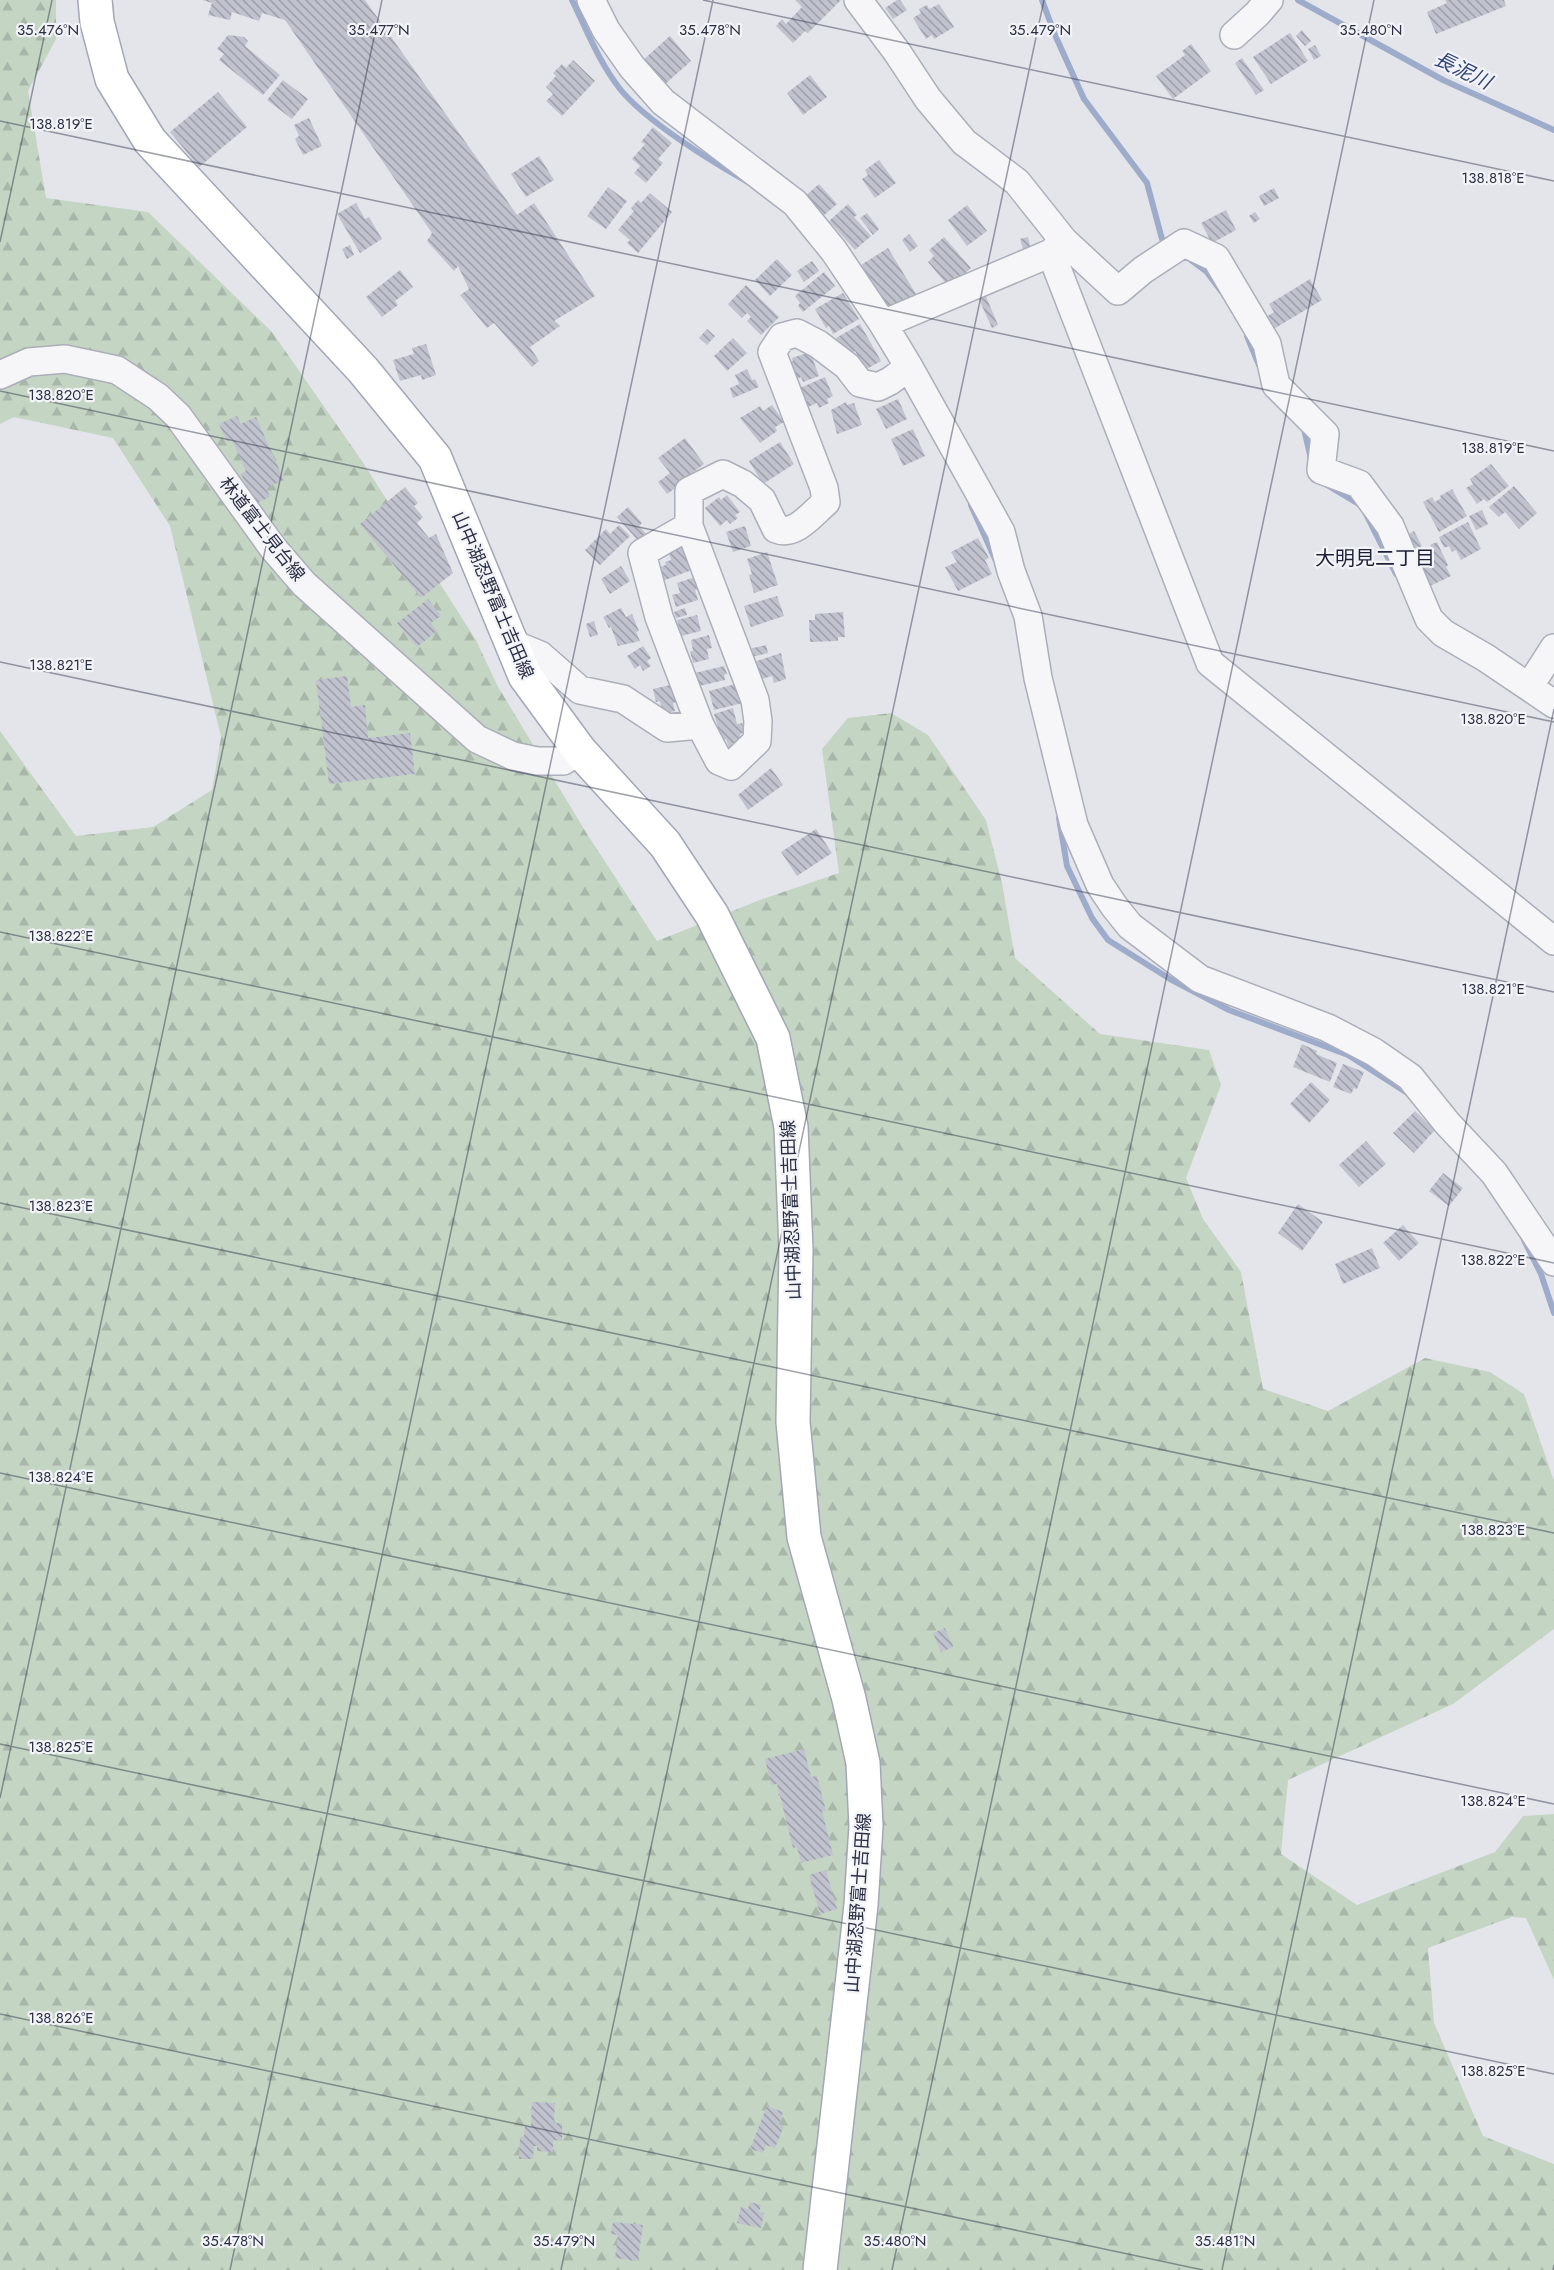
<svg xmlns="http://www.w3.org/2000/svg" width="1554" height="2270" viewBox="0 0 1554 2270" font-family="Jost,'Noto Sans JP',sans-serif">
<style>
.forest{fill:url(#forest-firs)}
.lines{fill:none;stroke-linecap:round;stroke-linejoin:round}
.stream{stroke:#9eaccb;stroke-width:6}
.building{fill:url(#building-back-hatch)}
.minor-casing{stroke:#acaeb9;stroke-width:30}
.major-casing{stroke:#a2a7b7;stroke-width:36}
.minor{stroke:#f6f6f9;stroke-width:27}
.major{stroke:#fff;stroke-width:33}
.ticks{fill:none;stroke:#2a2f44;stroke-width:1.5;stroke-opacity:0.45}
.labels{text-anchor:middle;stroke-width:4.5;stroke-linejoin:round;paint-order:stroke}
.street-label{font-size:18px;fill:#2a2f44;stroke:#f3f4f8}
.water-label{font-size:20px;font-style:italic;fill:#344678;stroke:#f3f4f8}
.neighbourhood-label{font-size:20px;fill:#1c2035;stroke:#f3f4f8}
.ticks-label{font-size:15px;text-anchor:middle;fill:#2a2f44;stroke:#f3f4f8;stroke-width:4.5;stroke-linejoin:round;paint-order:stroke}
</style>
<defs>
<pattern id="forest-firs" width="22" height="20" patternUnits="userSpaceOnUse" patternTransform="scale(1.5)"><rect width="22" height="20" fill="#c5d5c4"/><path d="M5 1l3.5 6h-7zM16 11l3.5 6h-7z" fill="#a9b7aa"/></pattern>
<pattern id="building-back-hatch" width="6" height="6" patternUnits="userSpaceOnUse" patternTransform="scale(1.5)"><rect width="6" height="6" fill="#c0c3ce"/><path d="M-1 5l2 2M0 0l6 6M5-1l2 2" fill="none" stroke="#9c9fa9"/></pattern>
</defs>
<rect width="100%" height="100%" fill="#e3e5eb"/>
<!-- forest -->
<path class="forest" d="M0 0H56V39L28 91 46 198 148 212 272 332 362 461 476 640 497 685 587 834 657 941 760 900 839 873 822 749 848 718 891 713 928 735 986 820 1002 883 1015 958 1100 1034 1209 1050 1221 1085 1186 1178 1203 1219 1241 1272 1263 1389 1328 1411 1425 1358 1490 1372 1524 1394 1554 1481V1629L1453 1704 1288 1780 1281 1854 1357 1905 1495 1852 1523 1816 1554 1814V1980L1526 1918 1512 1917 1428 1948 1434 2023 1483 2136 1554 2164V2270H0V731L76 836 153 827 212 790 221 737 170 526 113 438 14 417 0 424Z"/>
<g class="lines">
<!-- stream -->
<path class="stream" d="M572 0C587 31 599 62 620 89 646 121 709 160 746 181
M1042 0 1055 35 1084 99 1147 183 1162 239 1169 243
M1298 0 1443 80 1554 130
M1191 260 1206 271 1221 291
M1247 336 1259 365
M1304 429 1311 459
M1327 485 1362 506 1396 574
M971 505 995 559
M1059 818 1067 866 1092 918 1108 940 1170 979 1229 1010 1348 1055 1409 1094
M1524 1240 1541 1274 1554 1313"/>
</g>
<!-- building -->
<path class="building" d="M202 0H365L517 215 534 203 595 296 554 321 560 326 530 347 539 361 532 367 494 323 487 328 460 295 469 289 458 266 454 271 427 241 432 233 285 20 262 13 259 21 232 12 230 20 208 15 212 3Z
M795 0H841L808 33 805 31 793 43 776 26 782 19 786 24 802 7Z
M897 0H900L907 10 893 19 885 8Z
M1445 0H1504L1506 6 1436 34 1427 12 1447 3Z
M939 4 954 27 934 39 932 35 926 39 913 18 921 13 919 9 927 5 929 9Z
M1302 30 1311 41 1305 46 1296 36Z
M1290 33 1308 61 1271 84 1253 57Z
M228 35 244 37 248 41 245 46 280 75 263 95 219 60 224 54 217 49Z
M670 36 691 61 664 85 643 60Z
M1191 44 1211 71 1173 99 1156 76 1185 55 1182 51Z
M1315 45 1321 56 1314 60 1308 49Z
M1242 58 1264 90 1256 95 1235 63Z
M573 60 595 81 562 116 546 101 553 94 546 87 556 76 553 73 562 64 566 68Z
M810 75 827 97 803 115 787 93Z
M283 80 308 99 292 119 267 100Z
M218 92 247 127 199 167 170 132Z
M309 118 322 146 303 155 295 139 299 136 294 125Z
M653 127 672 143 658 159 663 163 646 183 634 173 640 166 632 159 645 144 641 142Z
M539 156 554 180 526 197 511 174Z
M879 160 896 183 875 198 862 179 868 175 865 170Z
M819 184 837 204 822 217 804 197Z
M608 187 627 201 606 229 587 216Z
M1274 188 1279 198 1264 206 1259 196Z
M650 193 672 212 638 253 627 243 630 240 618 230 634 211 631 208 638 200 641 203Z
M356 203 365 219 369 217 382 239 360 253 337 214Z
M848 204 857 215 854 217 871 236 855 250 829 221Z
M967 205 987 231 967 246 948 220Z
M1226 210 1236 230 1212 243 1201 223Z
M1255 212 1260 219 1254 223 1249 216Z
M867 213 879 229 873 235 860 218Z
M909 234 918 246 910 252 902 240Z
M944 237 971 268 949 287 928 262 934 256 929 250Z
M1028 237 1031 250 1024 252 1020 239Z
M350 245 354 255 347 259 342 249Z
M888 248 916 294 889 311 861 265Z
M777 259 792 275 770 296 755 280Z
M812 261 819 271 804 282 797 271Z
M400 270 413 287 395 301 398 305 382 317 366 297Z
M824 272 835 286 803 312 798 306 800 303 795 296Z
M1310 279 1322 300 1272 330 1265 318 1274 312 1269 304Z
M746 285 779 317 761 335 747 321 751 317 747 313 742 318 728 304Z
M843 293 859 319 833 334 829 326 826 328 815 309Z
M985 294 998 325 992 328 978 297Z
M860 324 881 361 865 370 855 351 850 354 843 351 836 338Z
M707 329 715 336 707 345 699 338Z
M733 338 747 353 727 371 714 356Z
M426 344 436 375 422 380 421 375 400 381 393 360 414 354 412 348Z
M807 353 808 355 811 354 819 376 803 382 801 377 797 379 790 362 793 361 792 358Z
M747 369 752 380 755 379 759 387 733 398 730 388 739 384 735 375Z
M825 377 833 396 827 399 829 403 819 408 817 403 808 407 800 388Z
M898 399 907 419 886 429 876 409Z
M846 402 847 405 854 403 862 425 837 434 831 410Z
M772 405 784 422 775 427 777 431 760 443 740 418 760 406 763 411Z
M237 416 241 424 256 417 284 480 266 488 270 497 255 504 241 474 246 471 232 440 227 442 219 424Z
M913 429 925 456 903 466 891 439Z
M685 438 704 464 680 482 681 484 667 494 658 482 670 473 658 458Z
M780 442 794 464 763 484 749 461Z
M1491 464 1509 486 1487 502 1484 499 1477 504 1466 488 1473 484 1470 479Z
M1514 486 1537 513 1519 529 1505 512 1499 517 1489 507Z
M405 487 418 503 414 506 423 517 417 523 429 538 436 534 453 573 421 598 360 524Z
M1452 489 1467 516 1439 532 1423 502 1432 497 1435 502 1441 498 1440 496Z
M727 495 740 512 735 515 738 518 730 524 727 520 720 526 705 508 719 497 721 500Z
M628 507 642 523 639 526 649 537 641 544 617 517Z
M1482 510 1488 524 1476 530 1469 516Z
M1468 522 1481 549 1461 560 1456 550 1452 552 1449 546 1444 548 1439 537Z
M619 525 630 536 600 565 585 550 606 529 610 534Z
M745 526 751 546 733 552 726 532Z
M1414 531 1422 546 1409 553 1402 538Z
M978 538 989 558 985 560 992 574 958 591 945 567 957 562 951 552Z
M1437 542 1448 565 1446 567 1451 576 1430 586 1421 567 1413 557 1432 548 1430 545Z
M689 544 697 568 660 582 657 574 661 572 660 567 666 565 665 562 671 560 668 551Z
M767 552 778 585 754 593 749 575 752 574 747 559Z
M621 566 630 581 610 594 601 579Z
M695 577 698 589 695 590 698 600 676 607 672 595 680 593 677 583Z
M777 596 784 616 751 627 744 606Z
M428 599 441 616 431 623 437 631 417 647 397 623Z
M621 608 626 617 632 614 639 631 636 632 640 641 618 646 611 627 609 628 603 617Z
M685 608 687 615 676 618 674 612Z
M843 612 845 637H838V641L810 642 809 620H815V614Z
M697 615 701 631 681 636 677 620Z
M594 621 598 635 590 637 586 624Z
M709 635 712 648 707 649 709 659 693 663 690 651H693L691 640Z
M766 645 768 653 751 657 749 649Z
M643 646 651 658 647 661 651 666 643 671 640 665 635 669 627 656Z
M781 653 786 679 774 683 772 676 759 680 754 662Z
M724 666 727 674 724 675 725 680 699 686 695 673Z
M347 676 351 707 365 705 368 738 410 733 415 774 329 784 316 680Z
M739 683 743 703 714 710 709 691Z
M670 685 672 692 678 690 680 701 673 703 675 711 663 714 660 701 656 702 653 689Z
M733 708 737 724 742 723 745 732 740 734 742 743 729 747 726 739 722 740 714 714Z
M771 768 783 785 748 810 738 795Z
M816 829 832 853 797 876 781 852Z
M1302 1044 1317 1051 1316 1054 1337 1063 1330 1082 1293 1067Z
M1343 1064 1364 1072 1357 1089 1354 1088 1351 1094 1333 1087Z
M1311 1082 1330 1100 1309 1123 1290 1104Z
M1415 1111 1435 1130 1414 1153 1393 1133Z
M1366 1141 1386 1164 1359 1187 1339 1165Z
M1443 1173 1463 1188 1449 1206 1429 1191Z
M1298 1204 1323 1222 1302 1251 1278 1233Z
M1403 1225 1419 1243 1399 1261 1383 1243Z
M1372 1248 1380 1268 1343 1284 1335 1264Z
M945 1628 953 1647 941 1652 933 1633Z
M804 1749 811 1777 817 1776 826 1811H822L833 1855 801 1863 797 1847 793 1848 777 1784 771 1785 765 1759Z
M826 1870 837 1909 820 1914 809 1875Z
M532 2102 555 2103 554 2123H562V2141L553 2140V2152L537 2151V2146H534L533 2159H519L520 2137H524L525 2126H531Z
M767 2106 783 2112 779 2124 784 2126 775 2148 766 2145 763 2153 750 2149Z
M750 2202 761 2205 759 2212 764 2213 761 2228 737 2223 741 2207 748 2209Z
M613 2222 643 2225 638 2261 615 2258 618 2235 611 2234Z"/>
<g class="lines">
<!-- minor casing -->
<g class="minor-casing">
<path id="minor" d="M591 0 606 30 632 67 663 102 795 203 834 251 883 324 909 367 1001 532 1011 571 1028 616 1038 678 1074 825 1100 885 1114 906 1130 926 1200 979 1328 1028 1374 1052 1410 1077 1447 1123 1494 1173 1554 1262
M858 0 897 52 928 99 964 142 1017 182 1064 241 1118 291 1143 270 1184 243 1216 258 1267 344 1276 385 1325 434 1321 470 1359 484 1390 526 1429 619 1443 633 1486 658 1554 704
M1234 35 1257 14 1269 0
M1051 253 1210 663 1554 941
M883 324 1051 253 1063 241
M0 375 29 362 65 359 117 370 158 397 178 416 273 548 304 584 477 739 513 756 537 761H563L580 751
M689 526 755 700 758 721 757 741 731 766 719 761 700 725 659 617 642 553 689 526V491L723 474 743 484 762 500 776 529C795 537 812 514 826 502L824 488 772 352 782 337 797 333 818 344 847 366 860 383 878 387 890 381 909 367
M511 643 540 655 580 690 623 699 667 728 700 725
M1529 687 1554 648"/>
</g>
<!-- major casing -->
<g class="major-casing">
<path id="major" d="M95 0 97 22 112 79 150 141 363 370 435 458 525 676 580 751 665 844 712 915 773 1038 791 1127 796 1250 793 1422 804 1537 849 1699 863 1763 866 1826 861 1905 820 2270"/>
</g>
<!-- minor -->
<use href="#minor" class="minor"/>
<!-- major -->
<use href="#major" class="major"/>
</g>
<!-- ticks -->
<path class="ticks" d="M703 0 1554 181M0 121 1554 451M0 242 52 0M0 391 1554 722M0 662 1554 992M0 932 1554 1263M0 1203 1554 1533M0 1473 1554 1804M0 1744 1554 2074M0 1798 382 0M0 2014 1203 2270M230 2270 713 0M561 2270 1044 0M892 2270 1374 0M1222 2270 1554 709M1553 2270 1554 2265"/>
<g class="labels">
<!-- street labels -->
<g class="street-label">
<text transform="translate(262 529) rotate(52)" y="6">林道富士見台線</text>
<text transform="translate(493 595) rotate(67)" y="6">山中湖忍野富士吉田線</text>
<text transform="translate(791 1210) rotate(-92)" y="6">山中湖忍野富士吉田線</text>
<text transform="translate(858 1903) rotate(-86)" y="6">山中湖忍野富士吉田線</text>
</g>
<!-- water labels -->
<g class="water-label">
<text transform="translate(1463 70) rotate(26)" y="7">長泥川</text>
</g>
<!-- neighbourhood labels -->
<g class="neighbourhood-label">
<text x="1375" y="565">大明見二丁目</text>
</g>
</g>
<g class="ticks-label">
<text x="48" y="35">35.476°N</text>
<text x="379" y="35">35.477°N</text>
<text x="710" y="35">35.478°N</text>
<text x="1040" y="35">35.479°N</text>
<text x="1371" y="35">35.480°N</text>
<text x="61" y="129">138.819°E</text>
<text x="1493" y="183">138.818°E</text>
<text x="61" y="400">138.820°E</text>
<text x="1493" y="453">138.819°E</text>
<text x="61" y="670">138.821°E</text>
<text x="1493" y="724">138.820°E</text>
<text x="61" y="941">138.822°E</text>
<text x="1493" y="994">138.821°E</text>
<text x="61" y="1211">138.823°E</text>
<text x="1493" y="1265">138.822°E</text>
<text x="61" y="1482">138.824°E</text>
<text x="1493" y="1535">138.823°E</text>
<text x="61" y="1752">138.825°E</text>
<text x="1493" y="1806">138.824°E</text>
<text x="61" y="2023">138.826°E</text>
<text x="1493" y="2076">138.825°E</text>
<text x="233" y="2246">35.478°N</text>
<text x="564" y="2246">35.479°N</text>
<text x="895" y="2246">35.480°N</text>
<text x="1225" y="2246">35.481°N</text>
</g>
</svg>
